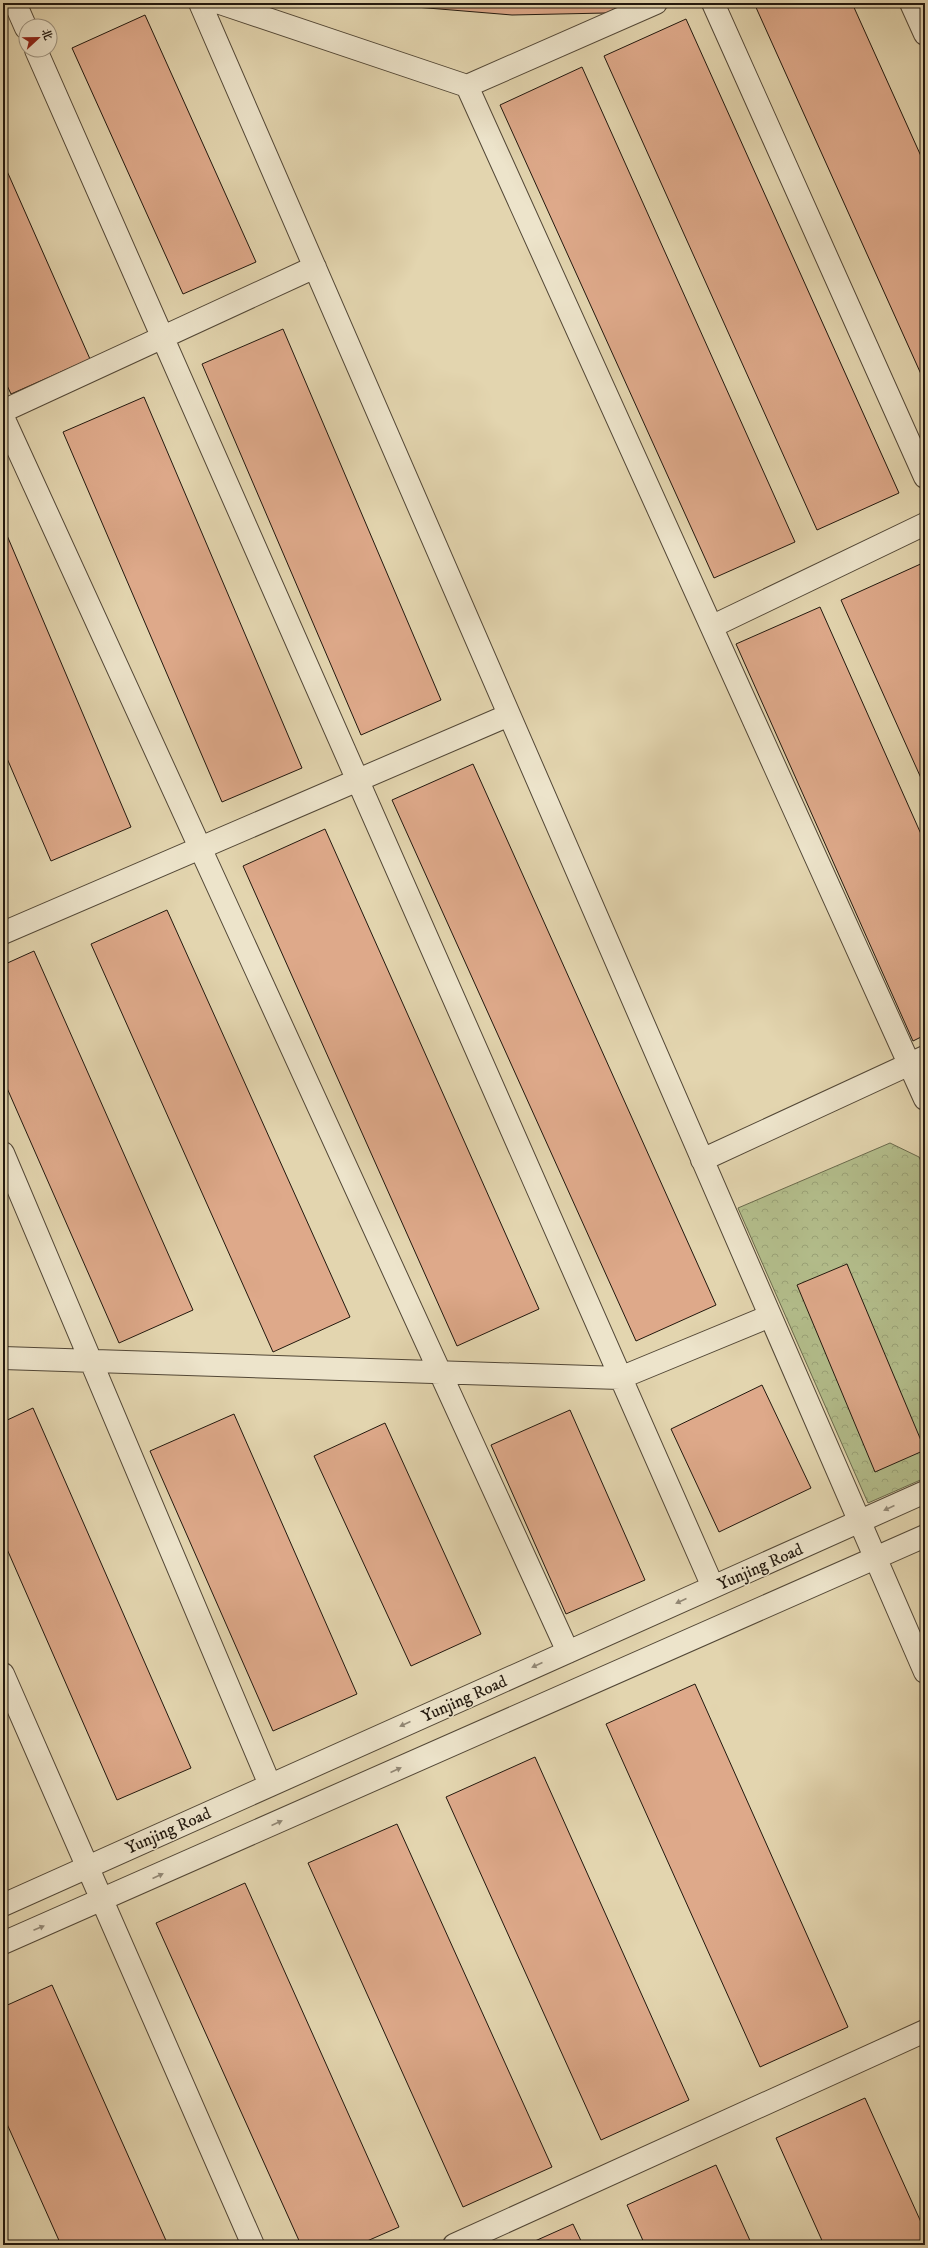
<svg xmlns="http://www.w3.org/2000/svg" width="928" height="2248" viewBox="0 0 928 2248" font-family="'IM FELL DW Pica','Noto Serif SC',serif">
<style>
.park{fill:url(#park-crowns);stroke:#6a6a4c}
.building{fill:#dea98a;stroke:#22180e}
.lines{fill:none;stroke-linecap:round;stroke-linejoin:round}
.minor-casing{stroke:#524736;stroke-width:24}
.minor{stroke:#ede4cb;stroke-width:22}
.oneway{fill:#928876}
.labels{text-anchor:middle;stroke-width:3;stroke-linejoin:round;paint-order:stroke}
.street-label{font-size:17px;fill:#22180e;stroke:#ede4cb}
</style>
<defs>
<pattern id="park-crowns" width="20" height="18" patternUnits="userSpaceOnUse"><rect width="20" height="18" fill="#b3bd8b"/><path d="M2 6a3 3 0 1 1 6 0M12 15a3 3 0 1 1 6 0" fill="none" stroke="#9aa277"/></pattern>
</defs>
<rect width="100%" height="100%" fill="#e3d5af"/>
<filter id="stains"><feTurbulence type="fractalNoise" baseFrequency=".005" numOctaves="4"/><feColorMatrix values="0 0 0 0 .2 0 0 0 0 .09 0 0 0 0 .02 0 0 0 .5 -.17"/></filter>
<radialGradient id="worn" r=".72"><stop offset=".6" stop-color="#630" stop-opacity="0"/><stop offset="1" stop-color="#630" stop-opacity=".3"/></radialGradient>
<!-- park -->
<path class="park" d="M890 1143 919 1157 925 1169V1478L868 1503 738 1208Z"/>
<!-- building -->
<path class="building" d="M367 3H628L606 13 512 15Z
M754 3H852L925 165V383Z
M145 15 256 262 183 294 72 48Z
M686 19 899 493 817 530 604 56Z
M582 67 795 542 714 578 500 105Z
M3 162 90 359 11 394 3 377Z
M283 329 441 700 361 735 202 364Z
M144 397 302 768 222 802 63 432Z
M3 526 131 827 51 861 3 749Z
M925 562V787L841 600Z
M820 607 925 843V1035L913 1041 736 644Z
M473 764 716 1305 636 1341 392 800Z
M325 829 539 1309 457 1346 243 866Z
M167 910 350 1317 273 1352 91 944Z
M34 951 193 1310 119 1343 3 1079V965Z
M847 1264 925 1450 875 1472 797 1285Z
M762 1385 811 1488 719 1532 671 1429Z
M33 1408 191 1768 117 1800 3 1540V1422Z
M570 1410 645 1580 566 1614 491 1445Z
M234 1414 357 1694 273 1731 150 1451Z
M385 1423 481 1634 411 1666 314 1456Z
M695 1684 848 2027 760 2067 606 1724Z
M535 1757 689 2100 601 2140 446 1797Z
M397 1824 552 2167 463 2207 308 1863Z
M245 1883 399 2227 358 2245H301L156 1923Z
M52 1985 168 2245H61L3 2115V2007Z
M865 2098 925 2231V2245H824L776 2138Z
M716 2165 752 2245H645L627 2205Z
M573 2224 583 2245H526Z"/>
<g class="lines">
<!-- minor casing -->
<g class="minor-casing">
<path id="minor" d="M15 3 26 28
M200 3 925 1672
M220 3 467 86 656 3
M713 3 925 477
M911 3 925 34
M36 50 713 1587
M467 86 925 1099
M3 411 315 267
M3 417 568 1652
M713 626 925 524
M3 933 509 715
M3 1153 270 1785
M702 1160 925 1057
M3 1358 620 1378 770 1316
M3 1674 253 2245
M3 1905 925 1492
M3 1943 925 1536
M454 2245 925 2031"/>
</g>
<!-- minor -->
<use href="#minor" class="minor"/>
</g>
<!-- one-way arrows -->
<defs><path id="oneway-solid" d="M-6-.8H1V-3.2L6.5 0L1 3.2V.8H-6Z"/></defs>
<g class="oneway">
<use href="#oneway-solid" transform="translate(889 1508) rotate(156)"/>
<use href="#oneway-solid" transform="translate(681 1601) rotate(156)"/>
<use href="#oneway-solid" transform="translate(537 1665) rotate(156)"/>
<use href="#oneway-solid" transform="translate(405 1724) rotate(156)"/>
<use href="#oneway-solid" transform="translate(396 1770) rotate(-24)"/>
<use href="#oneway-solid" transform="translate(277 1823) rotate(-24)"/>
<use href="#oneway-solid" transform="translate(158 1876) rotate(-24)"/>
<use href="#oneway-solid" transform="translate(39 1928) rotate(-23)"/>
</g>
<g class="labels">
<!-- street labels -->
<g class="street-label">
<text transform="translate(760 1566) rotate(-24)" y="6">Yunjing Road</text>
<text transform="translate(464 1698) rotate(-24)" y="6">Yunjing Road</text>
<text transform="translate(168 1830) rotate(-24)" y="6">Yunjing Road</text>
</g>
</g>
<!-- margin -->
<rect width="928" height="2248" fill="none" stroke="#e3d5af" stroke-width="16"/>
<rect x="4" y="4" width="920" height="2240" fill="none" stroke="#22180e" stroke-width="2"/>
<rect x="8" y="8" width="912" height="2232" fill="none" stroke="#22180e"/>
<!-- north arrow -->
<g transform="translate(38 38) rotate(68)"><circle r="19" fill="#ede4cb" stroke="#9c927f"/>
<path d="M0-3L7 15L0 10L-7 15Z" fill="#8f2418"/>
<text y="-6" font-size="11" font-weight="bold" text-anchor="middle" fill="#22180e">北</text>
</g>
<rect width="100%" height="100%" filter="url(#stains)"/>
<rect width="100%" height="100%" fill="url(#worn)"/>
</svg>
